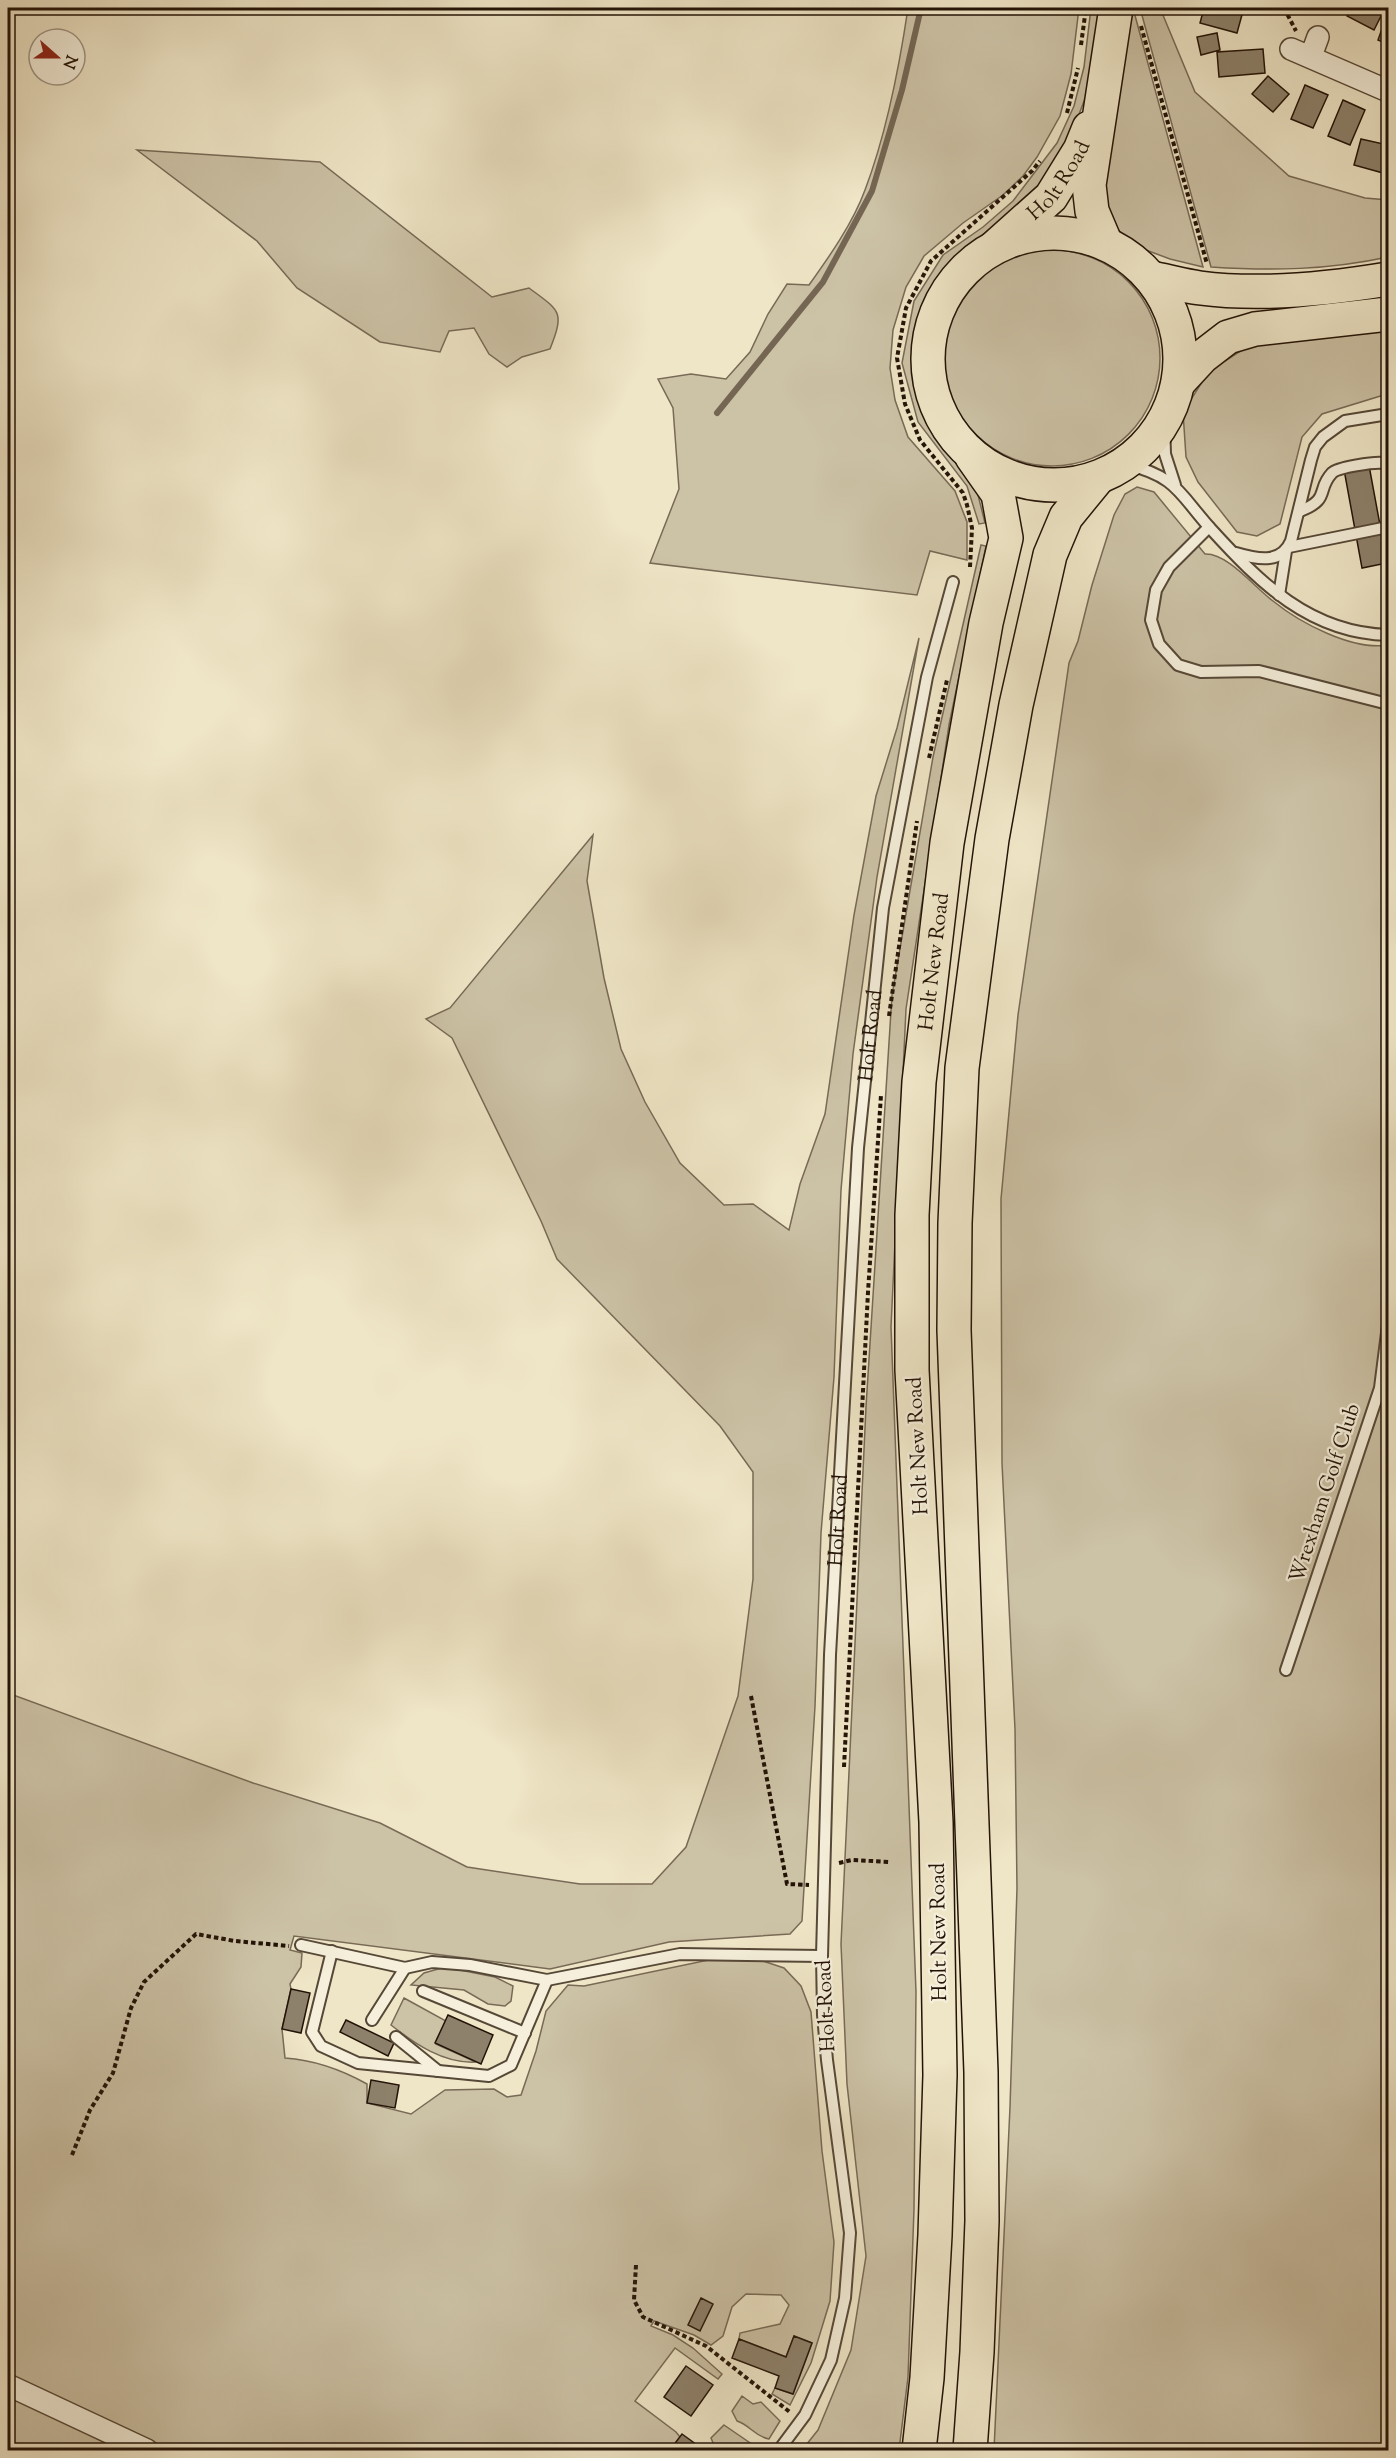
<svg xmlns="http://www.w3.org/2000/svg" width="1396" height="2458" viewBox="0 0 1396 2458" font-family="'Sorts Mill Goudy',serif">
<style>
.green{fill:#ccc2a6;stroke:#786a56;stroke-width:1.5}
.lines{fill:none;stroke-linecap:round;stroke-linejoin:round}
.stream{stroke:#746653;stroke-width:6}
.building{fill:#8d816b;stroke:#231307;stroke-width:1.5}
.lane-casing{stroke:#564837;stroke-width:14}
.street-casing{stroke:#564837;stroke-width:24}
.primary-casing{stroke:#231307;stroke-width:36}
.highway-casing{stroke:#231307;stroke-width:36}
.path{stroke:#231307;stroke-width:4;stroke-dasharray:4.5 3;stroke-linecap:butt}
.lane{stroke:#f5efdb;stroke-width:10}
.street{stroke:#f5efdb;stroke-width:21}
.primary{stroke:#efe6c7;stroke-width:33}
.highway{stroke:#efe6c7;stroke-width:33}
.labels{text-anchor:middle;stroke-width:4.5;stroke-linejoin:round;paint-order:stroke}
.street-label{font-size:21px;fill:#231307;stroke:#f5efdb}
</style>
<rect width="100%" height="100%" fill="#efe6c7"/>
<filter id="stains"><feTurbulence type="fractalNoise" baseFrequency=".00333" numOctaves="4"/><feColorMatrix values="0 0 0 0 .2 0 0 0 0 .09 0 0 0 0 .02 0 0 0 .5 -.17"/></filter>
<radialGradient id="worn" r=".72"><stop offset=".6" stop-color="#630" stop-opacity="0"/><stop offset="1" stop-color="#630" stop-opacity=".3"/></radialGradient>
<!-- green -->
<path class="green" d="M908 8H1079L1071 74 1060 116 1037 157 1023 176 1003 195 963 223 924 256 906 287 893 330 890 368 895 400 908 437 955 491 967 522V560L930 551 917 595 650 563 679 489 673 408 658 379 691 374 726 379 750 352 768 314 787 284 809 285C829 257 853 223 865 190 887 132 899 69 908 8Z
M1091 8H1100L1086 96 1071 135 1043 180 1012 215 950 261 922 305 911 358 918 395 934 432 961 464 977 491 985 523 979 524 967 486 918 422 902 363 914 301 943 255 983 227 1013 201 1057 143 1074 106 1084 67Z
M1124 8H1133L1203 267 1170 259 1146 250 1123 236 1107 215 1099 165Z
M1140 8H1160L1195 92 1289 176 1365 198 1388 200V257C1328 270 1272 271 1211 267Z
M137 150 320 162 492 297 529 288C560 311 565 311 550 349L522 357 507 367 489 354 474 328 449 331 440 352 380 342 297 288 257 241Z
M944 358a108 108 0 1 1 216 0a108 108 0 1 1-216 0Z
M1388 327V399L1387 394 1322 414 1302 437 1280 524 1257 536 1237 532 1198 482 1186 457 1183 412 1209 371 1250 345Z
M1137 487 1154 492 1205 554C1228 553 1255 588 1273 601 1300 623 1353 651 1388 645V2450H994L1010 2107 1017 1888 1015 1729 1002 1463 1001 1199 1018 1015 1069 663 1078 641 1092 585 1114 515 1125 494Z
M981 545 986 546 949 725 906 1009 891 1327 916 1992 914 2209 908 2377 899 2450H802L818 2430 851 2350 866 2256 847 2084 841 1944 866 1407 892 995 933 757Z
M919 638 877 877 853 1054 841 1190 834 1377 821 1533 815 1706 802 1921 790 1934 669 1942 550 1969 294 1936 290 1950 302 1953 301 1967 290 1984 291 1989 282 2029 285 2058C314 2060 342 2070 367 2084V2103L411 2114 445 2090 494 2089 507 2097 521 2095 536 2051 546 2011 568 1985 584 1986 718 1958 763 1961 784 1968 801 1986 811 2012 822 2151 834 2242 830 2301 811 2363 790 2405 772 2394 775 2388 793 2394 812 2343 794 2336 786 2357 739 2339 740 2333 780 2324 789 2305 781 2295 746 2294 732 2307 723 2336 711 2345 694 2335 654 2321 651 2326 673 2335 693 2348 722 2374 718 2379 675 2348 635 2401 676 2432 680 2437 670 2450H123L88 2434 119 2450H8V1693L253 1783 380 1823 467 1867 580 1884H652L686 1847 738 1696 753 1579V1472L720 1426 557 1259 541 1221 452 1038 426 1019 450 1008 593 835 587 881 604 978 621 1049 645 1102 680 1163 724 1205 753 1204 789 1230 800 1184 825 1114 854 915 876 796 897 728Z
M445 1967 495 1977 513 1986 511 2001 505 2006 488 2004 464 1990 411 1985 424 1973Z
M404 1998 446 2021 436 2044 476 2062C444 2064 415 2044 391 2025Z
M742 2396 753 2404 761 2402 780 2421 769 2439C754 2436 750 2425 737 2421L732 2411Z
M724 2425 756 2447 757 2450H716L711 2438Z"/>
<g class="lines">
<!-- stream -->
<path class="stream" d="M717 413 823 282 872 191 902 90 921 8"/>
</g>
<!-- building -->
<path class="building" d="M1204 8H1231L1243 11 1237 33 1200 23Z
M1351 8H1385L1374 30 1347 16Z
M1386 17 1388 18V44L1378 40Z
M1217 33 1220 50 1201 55 1197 37Z
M1263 49 1265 73 1219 77 1217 52Z
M1268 76 1289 94 1273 112 1252 94Z
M1305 85 1328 95 1313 128 1291 119Z
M1343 100 1365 110 1350 145 1328 136Z
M1361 139 1388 145 1383 173 1354 165Z
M1368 460 1387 563 1362 568 1343 464Z
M291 1989 310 1993 301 2033 282 2029Z
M448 2015 493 2035 481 2064 435 2043Z
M346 2020 394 2043 388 2056 340 2032Z
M371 2080 399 2085 395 2108 367 2103Z
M701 2298 713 2304 700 2331 688 2325Z
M794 2336 812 2343 793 2394 775 2388 779 2376 732 2358 739 2339 786 2357Z
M686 2366 713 2385 691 2416 664 2397Z
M682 2434 704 2450H670Z"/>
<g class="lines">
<!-- lane casing -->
<g class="lane-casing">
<g id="lane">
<path d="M1164 421 1165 454 1175 485"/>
<path d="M1126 464C1177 477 1178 492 1210 528 1260 583 1310 633 1388 635"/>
<path d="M1300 511C1331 499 1316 490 1332 473 1338 467 1374 462 1383 463"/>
<path d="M1209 527 1169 567 1156 590 1151 620 1159 644 1178 665 1201 672 1259 671 1388 704"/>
<path d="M1289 547 1388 527"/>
<path d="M1236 553C1256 559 1281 565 1291 541L1311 460 1315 447 1323 437 1345 421 1388 414"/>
<path d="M1279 595 1286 551"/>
<path d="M1286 1670 1380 1388 1388 1325"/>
<path d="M301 1945 405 1968 432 1962 470 1965 547 1980 680 1954 822 1956"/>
<path d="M332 1951 312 2032 321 2046 358 2063 489 2076 511 2065 547 1980"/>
<path d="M423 1991 525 2033"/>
<path d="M372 2020 405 1968"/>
<path d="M396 2037 438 2071"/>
<path id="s1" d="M779 2450 805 2415 831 2360 845 2298 850 2233 827 2060 823 2015 822 1956 830 1655 858 1148 883 908 927 677 953 582"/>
</g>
</g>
<!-- street casing -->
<g class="street-casing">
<path id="street" d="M1291 49 1388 91
M1311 56 1318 37
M8 2385 147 2450"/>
</g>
<!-- primary casing -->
<g class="primary-casing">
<g id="primary">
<path d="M1106 244 1092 211 1089 185 1116 8"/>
<path id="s2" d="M995 247 1051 197 1080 150 1089 128"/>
</g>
</g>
<!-- highway casing -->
<g class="highway-casing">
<g id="highway">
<circle cx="1054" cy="359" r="126"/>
<path d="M1151 278C1167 281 1184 286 1200 288 1261 296 1328 289 1388 279"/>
<path d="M1178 383 1202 357 1228 337 1255 329 1388 314"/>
<path id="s3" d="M919 2450 927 2378 935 2235 940 2075 936 1822 912 1370V1215L919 1082 947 843 986 623 1006 538 998 494 972 457"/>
<path d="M970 2450 977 2352 982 2221 981 2072 954 1330 955 1223 962 1068 992 839 1016 705 1050 555 1066 517 1097 479"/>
</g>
</g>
<!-- path -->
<path class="path" d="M1284 8 1296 31
M1141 26 1207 264
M1081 45 1086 8
M1067 113 1078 68
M970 567 972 528 967 505 963 493 920 440 905 404 897 358 906 308 931 261 1032 171 1040 161
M929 758 947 680
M889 1016 917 821
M751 1696 787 1884 809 1885
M844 1767 868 1292 881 1095
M839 1863 852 1860 890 1862
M72 2155 90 2110 113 2073 131 2008 144 1982 196 1934 235 1941 289 1946
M636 2265 634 2300 643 2317 706 2346 791 2413"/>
<!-- lane -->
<use href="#lane" class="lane"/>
<!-- street -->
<use href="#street" class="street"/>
<!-- primary -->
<use href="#primary" class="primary"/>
<!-- highway -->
<use href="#highway" class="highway"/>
</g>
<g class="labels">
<!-- street labels -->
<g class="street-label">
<text dy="7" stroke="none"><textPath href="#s2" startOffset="93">Holt Road</textPath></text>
<text dy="7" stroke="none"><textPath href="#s3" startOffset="1491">Holt New Road</textPath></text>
<text dy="7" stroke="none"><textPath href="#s1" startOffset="1434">Holt Road</textPath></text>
<text transform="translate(917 1446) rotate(-93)" y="7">Holt New Road</text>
<text transform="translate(1324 1493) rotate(-72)" y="7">Wrexham Golf Club</text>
<text dy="7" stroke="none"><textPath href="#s1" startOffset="948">Holt Road</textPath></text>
<text transform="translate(938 1932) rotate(-91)" y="7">Holt New Road</text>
<text transform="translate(825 2006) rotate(-93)" y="7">Holt Road</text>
</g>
</g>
<!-- margin -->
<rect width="1396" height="2458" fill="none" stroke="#efe6c7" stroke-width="30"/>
<rect x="9" y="9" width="1378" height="2440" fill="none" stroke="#231307" stroke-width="3"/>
<rect x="15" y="15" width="1366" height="2428" fill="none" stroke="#231307" stroke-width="1.5"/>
<!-- north arrow -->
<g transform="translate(57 57) rotate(111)"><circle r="28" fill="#f5efdb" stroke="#a19786" stroke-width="1.5"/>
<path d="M0-4.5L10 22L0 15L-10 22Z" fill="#8f2418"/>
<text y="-9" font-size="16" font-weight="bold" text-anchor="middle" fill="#231307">N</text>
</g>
<rect width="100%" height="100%" filter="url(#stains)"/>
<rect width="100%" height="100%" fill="url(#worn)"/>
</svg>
